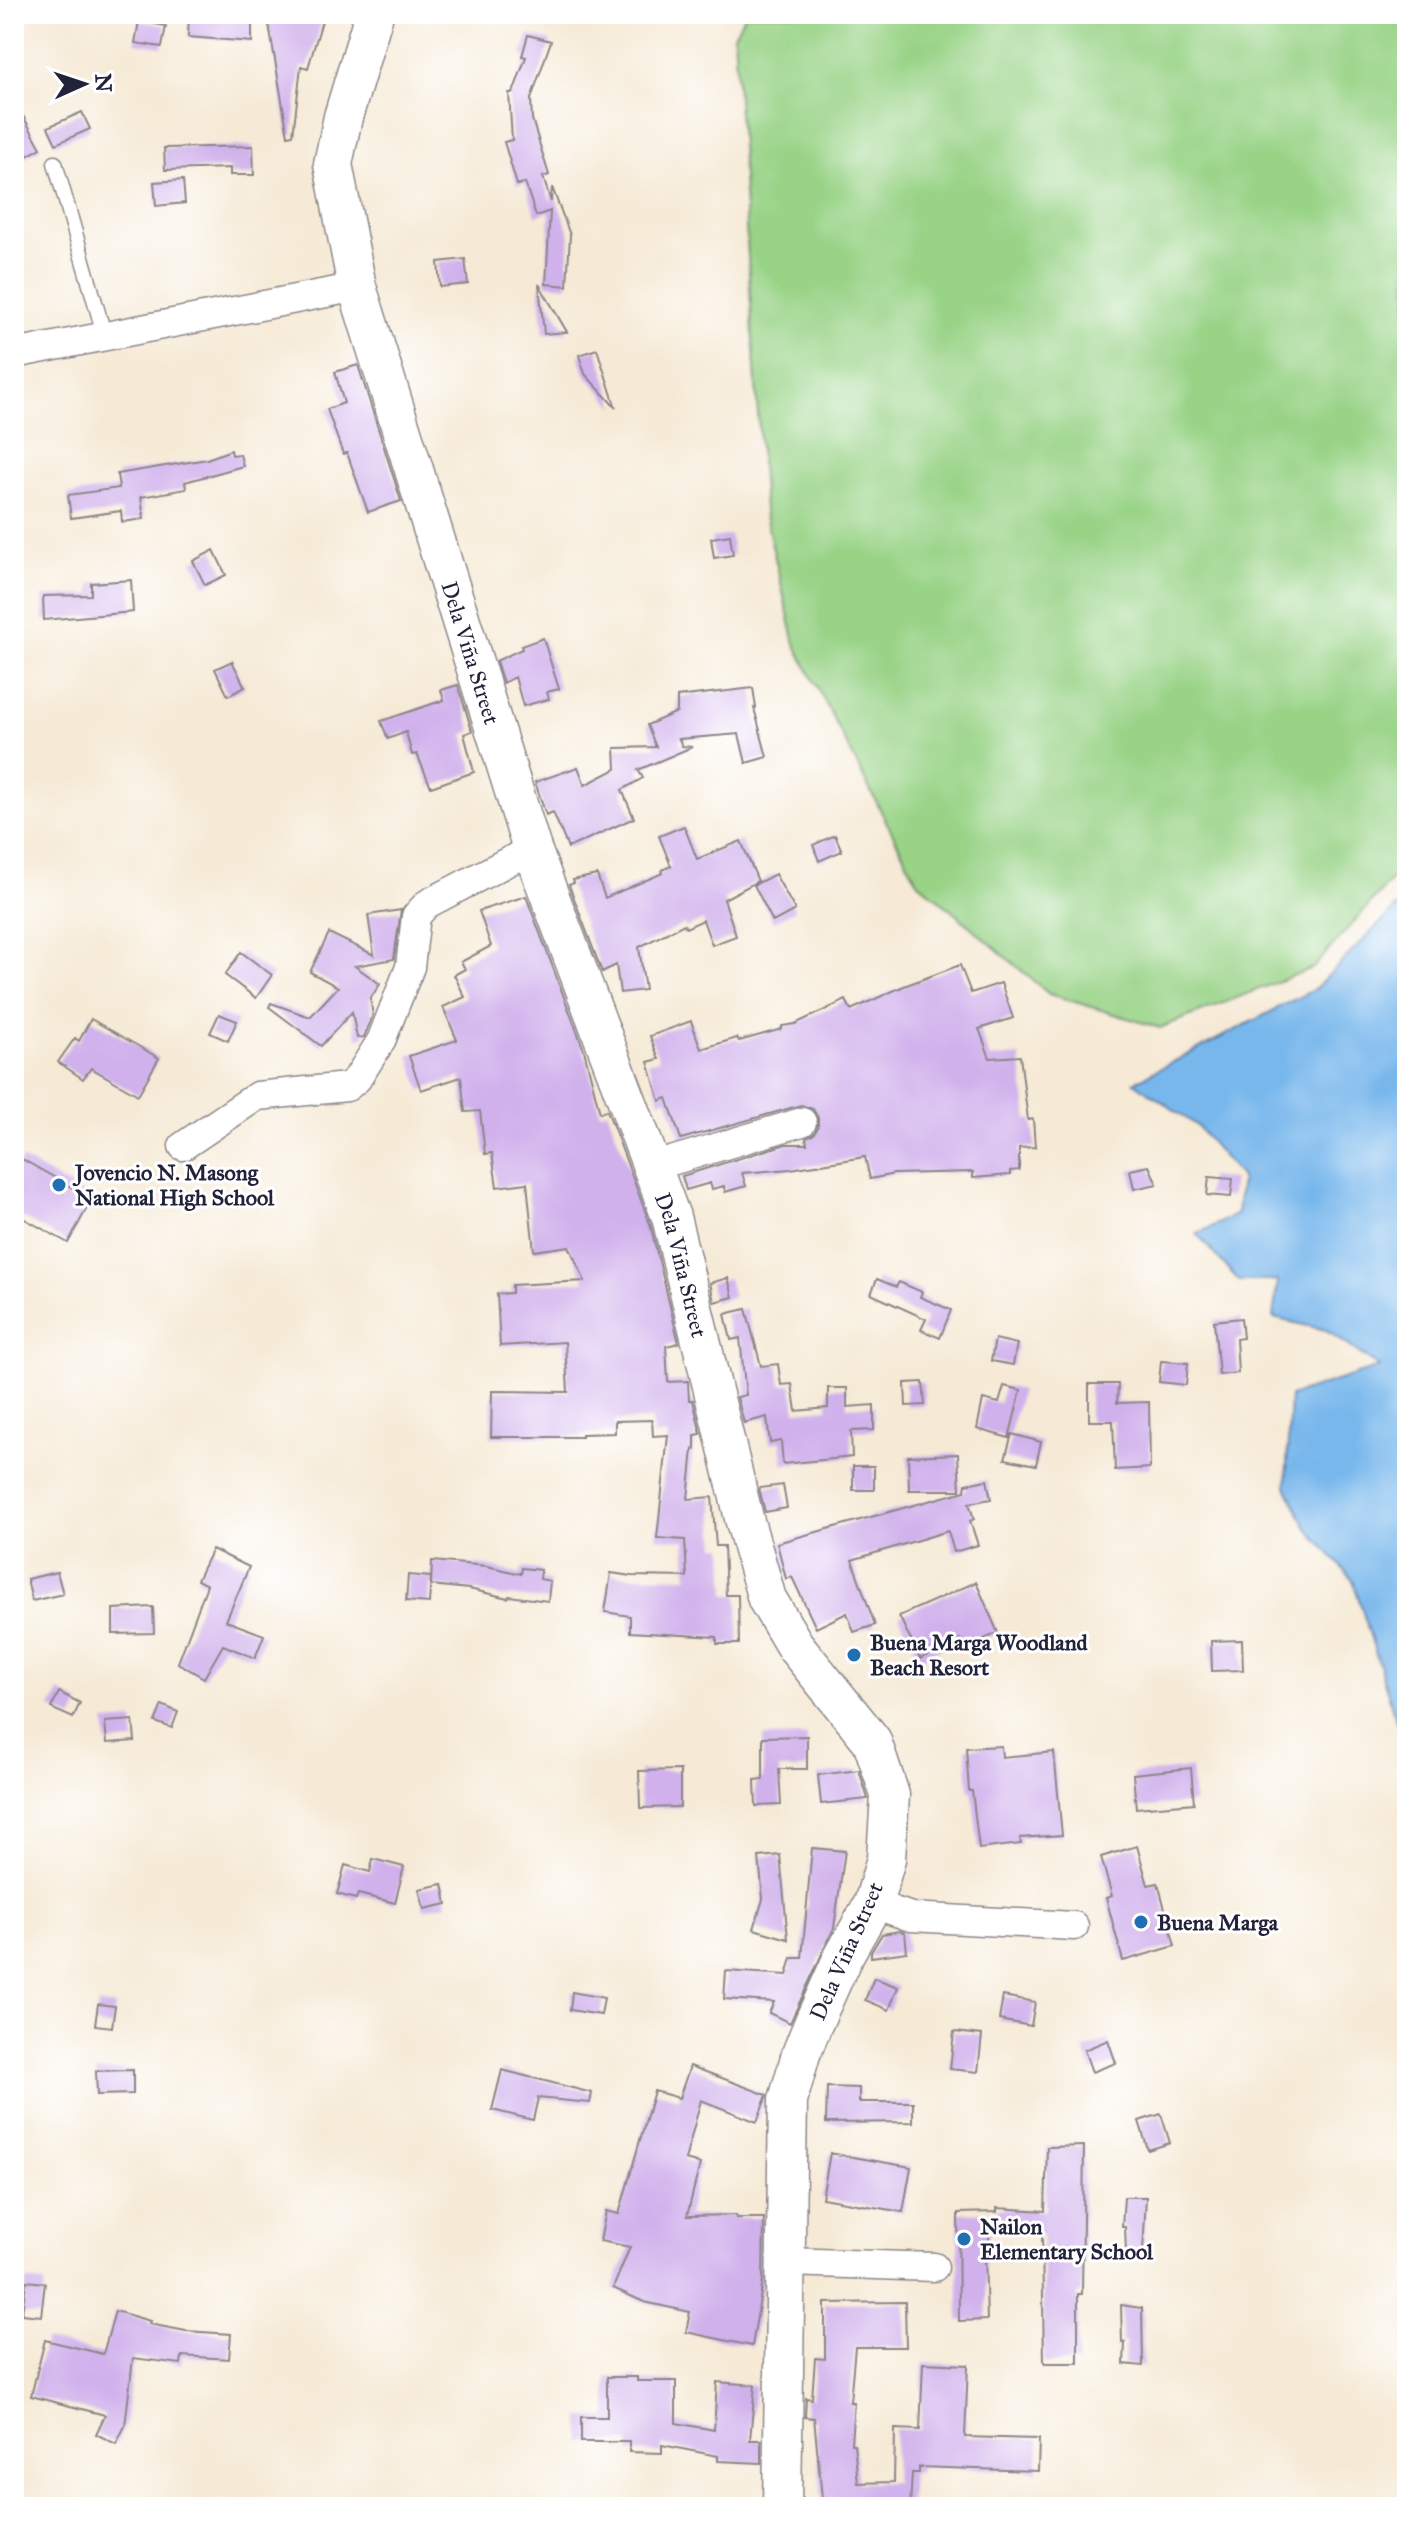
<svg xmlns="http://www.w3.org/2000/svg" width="1421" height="2521" viewBox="0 0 1421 2521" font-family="'IM FELL Great Primer',serif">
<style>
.green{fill:#98d386;stroke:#5d7a60;stroke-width:2}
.water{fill:#78b7ec;stroke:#4d6c94;stroke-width:2}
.building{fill:#d0b1ec}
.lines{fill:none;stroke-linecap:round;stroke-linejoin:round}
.lane-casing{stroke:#8c8688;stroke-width:17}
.street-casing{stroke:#8c8688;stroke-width:31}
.secondary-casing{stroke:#8c8688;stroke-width:41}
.lane{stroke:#fff;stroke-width:14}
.street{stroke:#fff;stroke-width:28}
.secondary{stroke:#fff;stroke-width:38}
.poi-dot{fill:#1f6fb2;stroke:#fff;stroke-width:3}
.labels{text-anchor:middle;stroke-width:6;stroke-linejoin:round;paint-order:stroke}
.street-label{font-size:22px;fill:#22223b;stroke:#fff}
.poi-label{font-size:22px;font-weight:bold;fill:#22223b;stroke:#fff;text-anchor:start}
</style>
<rect width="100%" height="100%" fill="#fff"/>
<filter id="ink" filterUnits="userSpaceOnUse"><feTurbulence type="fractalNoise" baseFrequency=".0125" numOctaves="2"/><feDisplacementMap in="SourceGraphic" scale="16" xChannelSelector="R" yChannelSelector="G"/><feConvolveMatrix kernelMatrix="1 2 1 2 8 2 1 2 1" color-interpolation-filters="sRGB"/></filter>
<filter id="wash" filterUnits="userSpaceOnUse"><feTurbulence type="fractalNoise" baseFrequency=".006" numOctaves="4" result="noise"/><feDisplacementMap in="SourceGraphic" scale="32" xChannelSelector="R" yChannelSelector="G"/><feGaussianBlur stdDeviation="1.8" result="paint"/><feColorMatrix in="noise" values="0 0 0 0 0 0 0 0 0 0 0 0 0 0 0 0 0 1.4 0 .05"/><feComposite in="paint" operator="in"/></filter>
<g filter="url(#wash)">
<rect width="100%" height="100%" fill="#f6ead6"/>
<!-- green -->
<path class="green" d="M745 14H1407V862L1313 968 1160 1028 1049 994 917 881 795 644 764 511 734 35Z"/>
<!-- water -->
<path class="water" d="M1407 896V1744L1399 1730 1353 1580 1306 1527 1286 1486 1290 1396 1379 1367 1326 1330 1273 1318 1278 1281H1239L1197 1234 1237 1214 1241 1177 1197 1126 1134 1082 1315 989Z"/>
<g id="blocks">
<!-- building -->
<path class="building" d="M189 14H252V42L188 37Z
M295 14H324L308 68 301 66 293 135 288 136 268 19 280 22 281 17 293 20Z
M139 21 166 26 162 47 135 43Z
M528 35 551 41 531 99 532 119 549 175 543 177 551 202 552 187 570 235 567 286 546 284 550 211 536 216 525 183 517 185 504 142 512 140 509 93H513L526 57 522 56Z
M14 100 41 148 14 163Z
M82 112 90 129 56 144 48 127Z
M253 146 254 175H230V168L165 170 164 148Z
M183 180 185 203 156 206 154 182Z
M465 259 468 284 440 287 438 262Z
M539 284 567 332 544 334Z
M597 349 616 408 585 374 579 355Z
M358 365 401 501 368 512 347 453 343 454 327 409 344 403 335 372Z
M231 450 232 455 240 454 243 466 185 482 186 489 141 497 144 519 122 522 121 511 71 518 68 495 119 488 117 474 207 459Z
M730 535 733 555 714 558 711 538Z
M214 550 226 575 205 585 193 561Z
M131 580 133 612 44 620 43 596 91 595V583Z
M543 638 559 689 547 692 549 699 523 706 515 677 503 683 496 661 522 649 521 646Z
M232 661 245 687 228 696 215 669Z
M458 685 472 731 464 734 474 772 431 787 417 754 412 755 406 732 388 739 381 721 444 700 441 690Z
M753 688 756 708H754L767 757 746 763 739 734 679 739 682 746 692 747 638 770 643 778 622 790 634 818 568 848 553 812 546 815 535 782 578 767 585 785 616 769 615 748 656 747 647 725 677 712V697Z
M684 826 697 859 741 841 758 881 724 899 736 936 712 945 703 920 686 928 684 924 639 947 645 990 620 993 616 965 602 972 569 885 574 883 573 880 597 875 605 898 663 873 662 870 671 866 659 836Z
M835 835 842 851 819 861 813 845Z
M775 874 795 910 773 922 754 885Z
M526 896 584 1050 600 1113 607 1110 650 1224 679 1343 666 1346 668 1382 688 1381 689 1400H693L701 1434 695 1435V1449H693L688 1499 712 1497 716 1546H724L726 1595H738L739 1644H717V1637L630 1632V1616L605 1612 611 1573 631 1576 687 1577 685 1540 657 1538 668 1435 653 1436 652 1420 615 1421V1433L582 1434V1437H491L492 1391 568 1392 565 1342 500 1346 497 1294 512 1293V1285L585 1281 569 1246 534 1251 527 1183 497 1187 492 1153 485 1154 480 1111 465 1112 461 1077 421 1090 409 1056 457 1040 443 1007 465 997 454 975 465 969 461 962 491 946 479 911Z
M401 910 394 959 355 966 380 984 370 999 373 1015 364 1037 357 1038 352 1012 321 1046 269 1007 271 1003 310 1017 338 987 310 972 329 933 374 955 368 915Z
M241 952 272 975 256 998 225 975Z
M960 965 971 993 1001 983 1013 1018 979 1029 990 1058 1020 1056 1028 1120 1033 1119 1035 1147 1019 1148V1170L1010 1171V1175L973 1178V1172L894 1174 870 1179 865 1157 791 1169 742 1173 746 1186 725 1192 724 1186 712 1189 710 1183 686 1190 682 1176 786 1144H807L806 1138 814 1134 818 1127V1118L813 1109 801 1105 681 1139 667 1098 660 1101 648 1062 659 1059 650 1036 691 1021 701 1049 737 1038 739 1041 782 1029V1026L795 1024 846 1000 851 1010 904 986Z
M219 1014 237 1021 228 1041 210 1033Z
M91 1019 159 1058 138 1095 91 1068 83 1079 58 1062 75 1038 79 1041Z
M22 1159 92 1199 68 1243 14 1213V1173Z
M1149 1166 1157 1184 1134 1189 1130 1170Z
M1209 1177 1233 1179 1231 1197 1207 1195Z
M728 1278 733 1297 714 1302 710 1283Z
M877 1279 896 1287 899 1282 922 1292 920 1297 951 1310 940 1338 921 1330 926 1319 871 1294Z
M746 1309 761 1366 778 1364 781 1385 792 1384 796 1411 828 1408V1388H847V1407L874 1405V1430L851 1431 852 1457 783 1464 781 1441 770 1443 767 1417 744 1423 737 1397 746 1395 740 1338 731 1340 725 1314Z
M1241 1318 1243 1338 1236 1339 1238 1373 1219 1375 1214 1321Z
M995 1339 1017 1344 1013 1365 991 1361Z
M1161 1361 1188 1363 1186 1385 1159 1382Z
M923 1382 925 1405 906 1406 905 1383Z
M1089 1384H1118L1117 1403 1149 1402 1150 1468 1115 1470 1113 1421H1089Z
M1004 1386 1021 1390 1009 1438 977 1429 983 1399 999 1403Z
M1012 1434 1041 1442 1036 1465 1005 1459Z
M958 1454 960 1490H909L908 1456Z
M853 1466H874V1490H853Z
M987 1480 991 1499 969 1503 974 1519 970 1521 978 1545 954 1552 948 1531 852 1560 875 1625 854 1632 847 1613 816 1628 792 1577 786 1579 777 1543 965 1491 966 1484Z
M783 1485 787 1508 765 1512 759 1488Z
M212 1549 249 1567 226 1621 264 1635 255 1658 223 1645 204 1678 178 1663 207 1585 197 1580Z
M432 1561 487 1566 521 1574 522 1568 541 1570 540 1579 550 1581 548 1601 509 1596 508 1598 469 1589 431 1585Z
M57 1572 63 1594 32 1601 27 1579Z
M408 1575 431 1577 429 1603 406 1601Z
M976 1582 998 1633 964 1648 960 1639 920 1659 899 1616Z
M153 1607 154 1633 113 1634V1609Z
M1242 1640 1243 1670 1212 1671 1211 1641Z
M59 1692 80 1703 73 1718 51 1708Z
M162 1705 178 1712 172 1728 155 1722Z
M133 1720 135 1741 107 1743 105 1722Z
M807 1736V1769H779L781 1805 756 1806 755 1780 763 1779V1737Z
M1001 1746 1002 1757 1054 1752 1062 1835 1020 1838 1021 1844 979 1849 972 1791H969L966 1748Z
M1191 1768 1194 1803 1136 1808 1133 1774Z
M680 1770V1807L640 1808 639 1771Z
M859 1770 868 1799 821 1804 818 1775Z
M1137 1846 1148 1885 1158 1883 1175 1946 1123 1961 1106 1898 1112 1896 1101 1857Z
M812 1848 845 1851 834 1928 790 2023 769 2013 774 2002 724 1999 726 1971 787 1975 792 1958H802Z
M780 1855 788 1939 754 1929 763 1899 759 1857Z
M373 1859 404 1867 395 1903 358 1894 356 1899 337 1894 345 1865 370 1872Z
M443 1884 447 1904 424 1909 419 1889Z
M900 1931 905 1933 907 1952 871 1957V1952L882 1934Z
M874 1978 898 1987 889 2010 865 2000Z
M572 1992 604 1998 601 2015 570 2010Z
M1003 1996 1035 2002 1031 2026 999 2020Z
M98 2004 115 2006 112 2027 95 2025Z
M954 2032 982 2035 978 2072 950 2069Z
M1108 2040 1116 2063 1092 2072 1084 2050Z
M690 2066 767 2095 757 2122 701 2100 685 2160 700 2164 687 2216 736 2215V2218H764L763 2281 752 2346 686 2332 690 2312 644 2302 613 2288 630 2247 600 2241 606 2211 619 2214 654 2091 679 2098Z
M133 2070V2094L97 2095 96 2071Z
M502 2070 592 2093 590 2103 538 2098 533 2120 492 2110Z
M827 2087 859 2088V2102H913V2122L826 2123Z
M1161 2114 1170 2143 1148 2150 1139 2121Z
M1084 2146 1082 2294H1078V2363H1044L1042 2235 989 2231V2253H985L987 2320 959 2321 958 2213 997 2212V2208L1045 2211 1047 2147Z
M830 2153 911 2167 903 2212 822 2198Z
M1124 2197H1146L1143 2252H1126L1125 2227H1122Z
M26 2281 45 2283 41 2316 22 2314Z
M905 2302 906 2347H855L850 2402H854L851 2444H854L858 2483 894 2482 895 2429 920 2430 923 2363 968 2365 965 2437 1039 2439 1038 2471 919 2467V2473H912L910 2507H894V2501L852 2504V2500L822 2498 814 2418 805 2417 806 2398 812 2399 815 2358 825 2359V2303Z
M1121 2305 1142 2308 1143 2366 1124 2364 1125 2342 1122 2343Z
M115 2311 150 2321 149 2324 186 2331 231 2334 229 2359 182 2356 181 2364 133 2358 125 2426 116 2444 96 2434 105 2415 31 2396 45 2340 103 2354Z
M607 2377H637V2381H676V2423L714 2430 717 2382 755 2385 750 2440H761V2463L718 2461V2456L662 2445V2453L629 2452V2442H581V2417H607Z"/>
</g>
</g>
<g filter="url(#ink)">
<use href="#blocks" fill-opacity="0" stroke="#8c8688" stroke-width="2"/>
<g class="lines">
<!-- lane casing -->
<g class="lane-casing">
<path id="lane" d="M55 163 105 337"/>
</g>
<!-- street casing -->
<g class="street-casing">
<path id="street" d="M14 354 357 287
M183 1146 257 1096 347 1087 357 1079 381 1041 410 967 416 916 427 904 532 849
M651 1167 802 1122
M873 1904 911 1917 1074 1926
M788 2262 934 2267"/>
</g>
<!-- secondary casing -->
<g class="secondary-casing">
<g id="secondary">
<path id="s1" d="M374 14 343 117 333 164 357 287 532 849 671 1217 744 1518 767 1599 795 1646 872 1741 890 1795 886 1859 873 1904 842 1959 813 2024 801 2054 788 2100 782 2507"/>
</g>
</g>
<!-- lane -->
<use href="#lane" class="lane"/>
<!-- street -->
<use href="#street" class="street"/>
<!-- secondary -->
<use href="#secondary" class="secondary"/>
</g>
</g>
<!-- markers -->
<g class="poi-dot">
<circle cx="59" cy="1185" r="8"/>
<circle cx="854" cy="1655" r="8"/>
<circle cx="1141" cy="1922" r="8"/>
<circle cx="964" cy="2239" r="8"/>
</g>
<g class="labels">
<!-- street labels -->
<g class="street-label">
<text dy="8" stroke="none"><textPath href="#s1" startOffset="664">Dela Viña Street</textPath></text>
<text dy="8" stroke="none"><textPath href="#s1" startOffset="1312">Dela Viña Street</textPath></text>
<text transform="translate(846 1951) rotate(-66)" y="8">Dela Viña Street</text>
</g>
<!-- poi labels -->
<g class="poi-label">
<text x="75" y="1180">Jovencio N. Masong<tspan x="75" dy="25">National High School</tspan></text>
<text x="870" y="1650">Buena Marga Woodland<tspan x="870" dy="25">Beach Resort</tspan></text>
<text x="1157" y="1930">Buena Marga</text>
<text x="980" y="2234">Nailon<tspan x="980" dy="25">Elementary School</tspan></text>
</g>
</g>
<!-- margin -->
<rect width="1421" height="2521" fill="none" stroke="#fff" stroke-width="48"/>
<!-- north arrow -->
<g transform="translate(84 84) rotate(87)" stroke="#ffffff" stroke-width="6" paint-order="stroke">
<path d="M0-6L14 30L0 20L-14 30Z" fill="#22223b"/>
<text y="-12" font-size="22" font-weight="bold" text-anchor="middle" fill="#22223b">N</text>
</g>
</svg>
